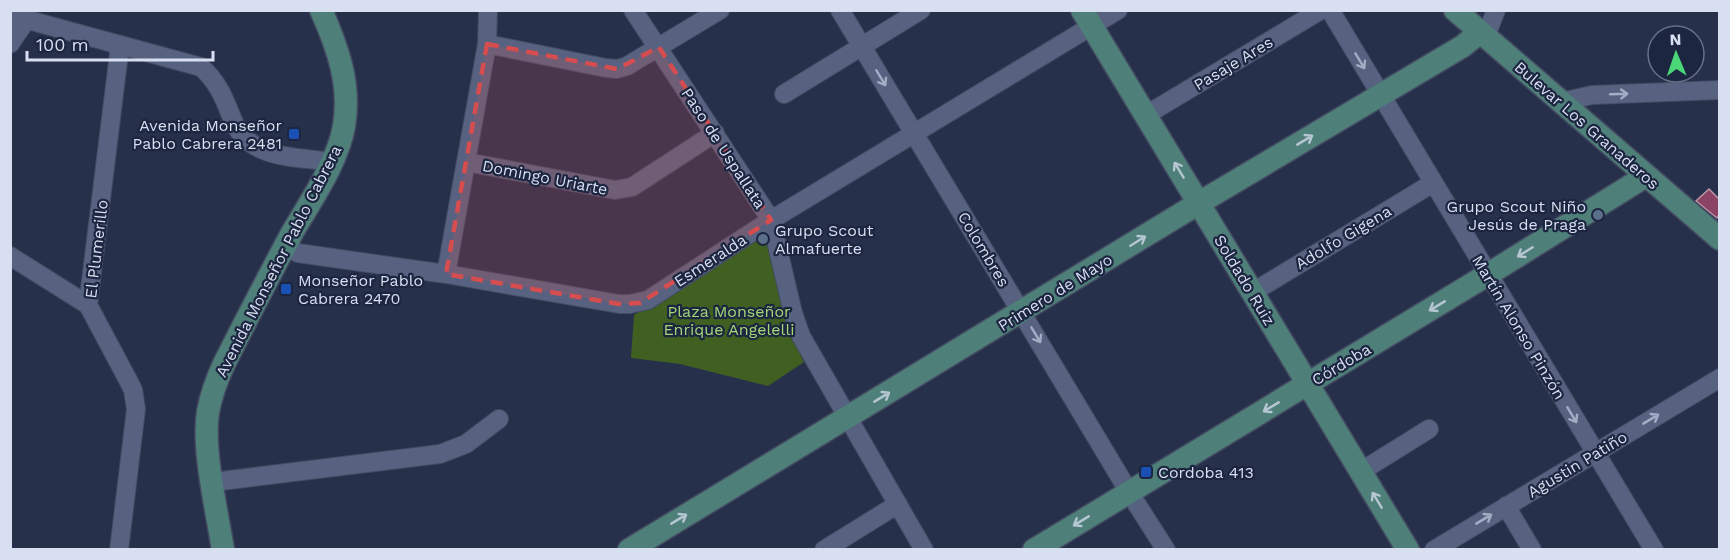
<svg xmlns="http://www.w3.org/2000/svg" width="1730" height="560" viewBox="0 0 1730 560" font-family="'Work Sans',sans-serif">
<style>
.green{fill:#406022}
.building{fill:#8a4265;stroke:#bb95a5;stroke-width:1.5}
.lines{fill:none;stroke-linecap:round;stroke-linejoin:round}
.minor-casing{stroke:#434b62;stroke-width:20}
.major-casing{stroke:#434b62;stroke-width:25}
.minor{stroke:#576280;stroke-width:18}
.major{stroke:#4e7f78;stroke-width:22}
.oneway{stroke:#a4adc4}
.oneway2{stroke:#b6c7d3}
.marked{fill:#d64d50;fill-opacity:0.2;stroke:#d64d50;stroke-width:4.5;stroke-dasharray:12 8;stroke-linejoin:round}
.transit-dot{fill:#1a4fb4;stroke:#1d2640;stroke-width:2}
.service-dot{fill:#5c6f8a;stroke:#1d2640;stroke-width:2}
.labels{text-anchor:middle;stroke-width:4.5;stroke-linejoin:round;paint-order:stroke}
.street-label{font-size:16px;fill:#d8dff1;stroke:#1d2640}
.poi-label{font-size:16px;fill:#d8dff1;stroke:#1d2640;text-anchor:start}
.park-label{font-size:16px;fill:#a3d677;stroke:#1d2640}
</style>
<rect width="100%" height="100%" fill="#26304b"/>
<!-- green -->
<path class="green" d="M767 230 787 327 804 362 768 386 680 364 631 358 634 315Z"/>
<!-- building -->
<path class="building" d="M1709 189 1719 199V215L1717 218 1696 201Z"/>
<g class="lines">
<!-- minor casing -->
<g class="minor-casing">
<path id="minor" d="M633 10 771 220 793 313 801 336 924 550
M840 10 1129 492 1166 550
M1330 10 1654 550
M10 15 201 67C218 82 224 98 232 118 248 160 293 156 331 162
M1486 36 1496 10
M10 44 27 19
M487 44 606 68 617 69 627 66 720 10
M784 94 921 10
M1561 102 1592 95 1720 90
M1146 115 1321 10
M466 162 615 190 632 187 715 133
M285 246 298 253 446 274 619 304H630L648 300 771 220 1118 10
M10 256 88 305
M446 274 487 44 488 10
M1253 292 1433 183
M1360 472 1429 429
M213 482 440 454 466 444 499 419
M1506 506 1532 550
M119 550 136 409 133 390 128 380 88 305 120 45
M824 550 898 504
M1434 550 1720 378"/>
</g>
<!-- major casing -->
<g class="major-casing">
<path id="major" d="M1082 10 1408 550
M1455 10 1720 239
M223 550C217 511 202 449 208 412 211 395 217 379 224 364 246 320 269 276 292 233 310 202 338 162 344 126 351 85 338 48 321 10
M629 550 1199 203 1463 46 1480 32
M1034 550 1487 275 1646 176"/>
</g>
<!-- minor -->
<use href="#minor" class="minor"/>
<!-- major -->
<use href="#major" class="major"/>
</g>
<!-- one-way arrows -->
<defs><path id="oneway-shaft" d="M-6 0H5M1.5-3L5.5 0L1.5 3" fill="none" stroke-width="1.6" stroke-linecap="round" stroke-linejoin="round" transform="scale(1.5)"/></defs>
<g class="oneway">
<use href="#oneway-shaft" transform="translate(1360 61) rotate(59)"/>
<use href="#oneway-shaft" transform="translate(881 78) rotate(59)"/>
<use href="#oneway-shaft" transform="translate(1619 94) rotate(-2)"/>
<use href="#oneway-shaft" transform="translate(1036 335) rotate(59)"/>
<use href="#oneway-shaft" transform="translate(1572 415) rotate(59)"/>
<use href="#oneway-shaft" transform="translate(1651 419) rotate(-31)"/>
<use href="#oneway-shaft" transform="translate(1484 519) rotate(-31)"/>
</g>
<g class="oneway2">
<use href="#oneway-shaft" transform="translate(1305 140) rotate(-31)"/>
<use href="#oneway-shaft" transform="translate(1179 170) rotate(-121)"/>
<use href="#oneway-shaft" transform="translate(1138 241) rotate(-32)"/>
<use href="#oneway-shaft" transform="translate(1525 252) rotate(148)"/>
<use href="#oneway-shaft" transform="translate(1437 306) rotate(149)"/>
<use href="#oneway-shaft" transform="translate(882 397) rotate(-31)"/>
<use href="#oneway-shaft" transform="translate(1271 407) rotate(149)"/>
<use href="#oneway-shaft" transform="translate(1377 500) rotate(-121)"/>
<use href="#oneway-shaft" transform="translate(679 519) rotate(-31)"/>
<use href="#oneway-shaft" transform="translate(1081 521) rotate(149)"/>
</g>
<!-- marked area -->
<path class="marked" d="M487 44 617 69 659 47 771 220 640 303 619 304 446 274Z"/>
<!-- markers -->
<g class="transit-dot">
<rect x="288" y="128" width="12" height="12" rx="3"/>
<rect x="280" y="283" width="12" height="12" rx="3"/>
<rect x="1140" y="466" width="12" height="12" rx="3"/>
</g>
<g class="service-dot">
<circle cx="1598" cy="215" r="6"/>
<circle cx="763" cy="239" r="6"/>
</g>
<g class="labels">
<!-- street labels -->
<g class="street-label">
<text transform="translate(1233 63) rotate(-31)" y="6">Pasaje Ares</text>
<text transform="translate(1587 125) rotate(41)" y="6">Bulevar Los Granaderos</text>
<text transform="translate(724 148) rotate(57)" y="6">Paso de Uspallata</text>
<text transform="translate(545 177) rotate(11)" y="6">Domingo Uriarte</text>
<text transform="translate(1343 237) rotate(-31)" y="6">Adolfo Gigena</text>
<text transform="translate(96 249) rotate(-83)" y="6">El Plumerillo</text>
<text transform="translate(984 249) rotate(59)" y="6">Colombres</text>
<text transform="translate(710 260) rotate(-33)" y="6">Esmeralda</text>
<text transform="translate(278 261) rotate(-63)" y="6">Avenida Monseñor Pablo Cabrera</text>
<text transform="translate(1245 280) rotate(59)" y="6">Soldado Ruiz</text>
<text transform="translate(1055 292) rotate(-32)" y="6">Primero de Mayo</text>
<text transform="translate(1519 327) rotate(59)" y="6">Martín Alonso Pinzón</text>
<text transform="translate(1341 364) rotate(-31)" y="6">Córdoba</text>
<text transform="translate(1577 464) rotate(-31)" y="6">Agustin Patiño</text>
</g>
<!-- poi labels -->
<g class="poi-label">
<text x="282" y="131" text-anchor="end">Avenida Monseñor<tspan x="282" dy="18">Pablo Cabrera 2481</tspan></text>
<text x="1586" y="212" text-anchor="end">Grupo Scout Niño<tspan x="1586" dy="18">Jesús de Praga</tspan></text>
<text x="775" y="236">Grupo Scout<tspan x="775" dy="18">Almafuerte</tspan></text>
<text x="298" y="286">Monseñor Pablo<tspan x="298" dy="18">Cabrera 2470</tspan></text>
<text x="1158" y="478">Cordoba 413</text>
</g>
<!-- park labels -->
<g class="park-label">
<text x="729" y="317">Plaza Monseñor<tspan x="729" dy="18">Enrique Angelelli</tspan></text>
</g>
</g>
<!-- border -->
<rect width="1730" height="560" fill="none" stroke="#d8dff1" stroke-width="24"/>
<!-- north arrow -->
<g transform="translate(1676 54) rotate(358)"><circle r="28" fill="#1d2640" stroke="#687087" stroke-width="1.5"/>
<path d="M0-4.5L10 22L0 15L-10 22Z" fill="#4bd677"/>
<text y="-9" font-size="16" font-weight="bold" text-anchor="middle" fill="#d8dff1">N</text>
</g>
<!-- scale -->
<path d="M27 51v9h186v-9" fill="none" stroke="#d8dff1" stroke-width="3"/>
<text x="36" y="51" font-size="18" fill="#d8dff1" stroke="#1d2640" stroke-width="4.5" paint-order="stroke">100 m</text>
</svg>
